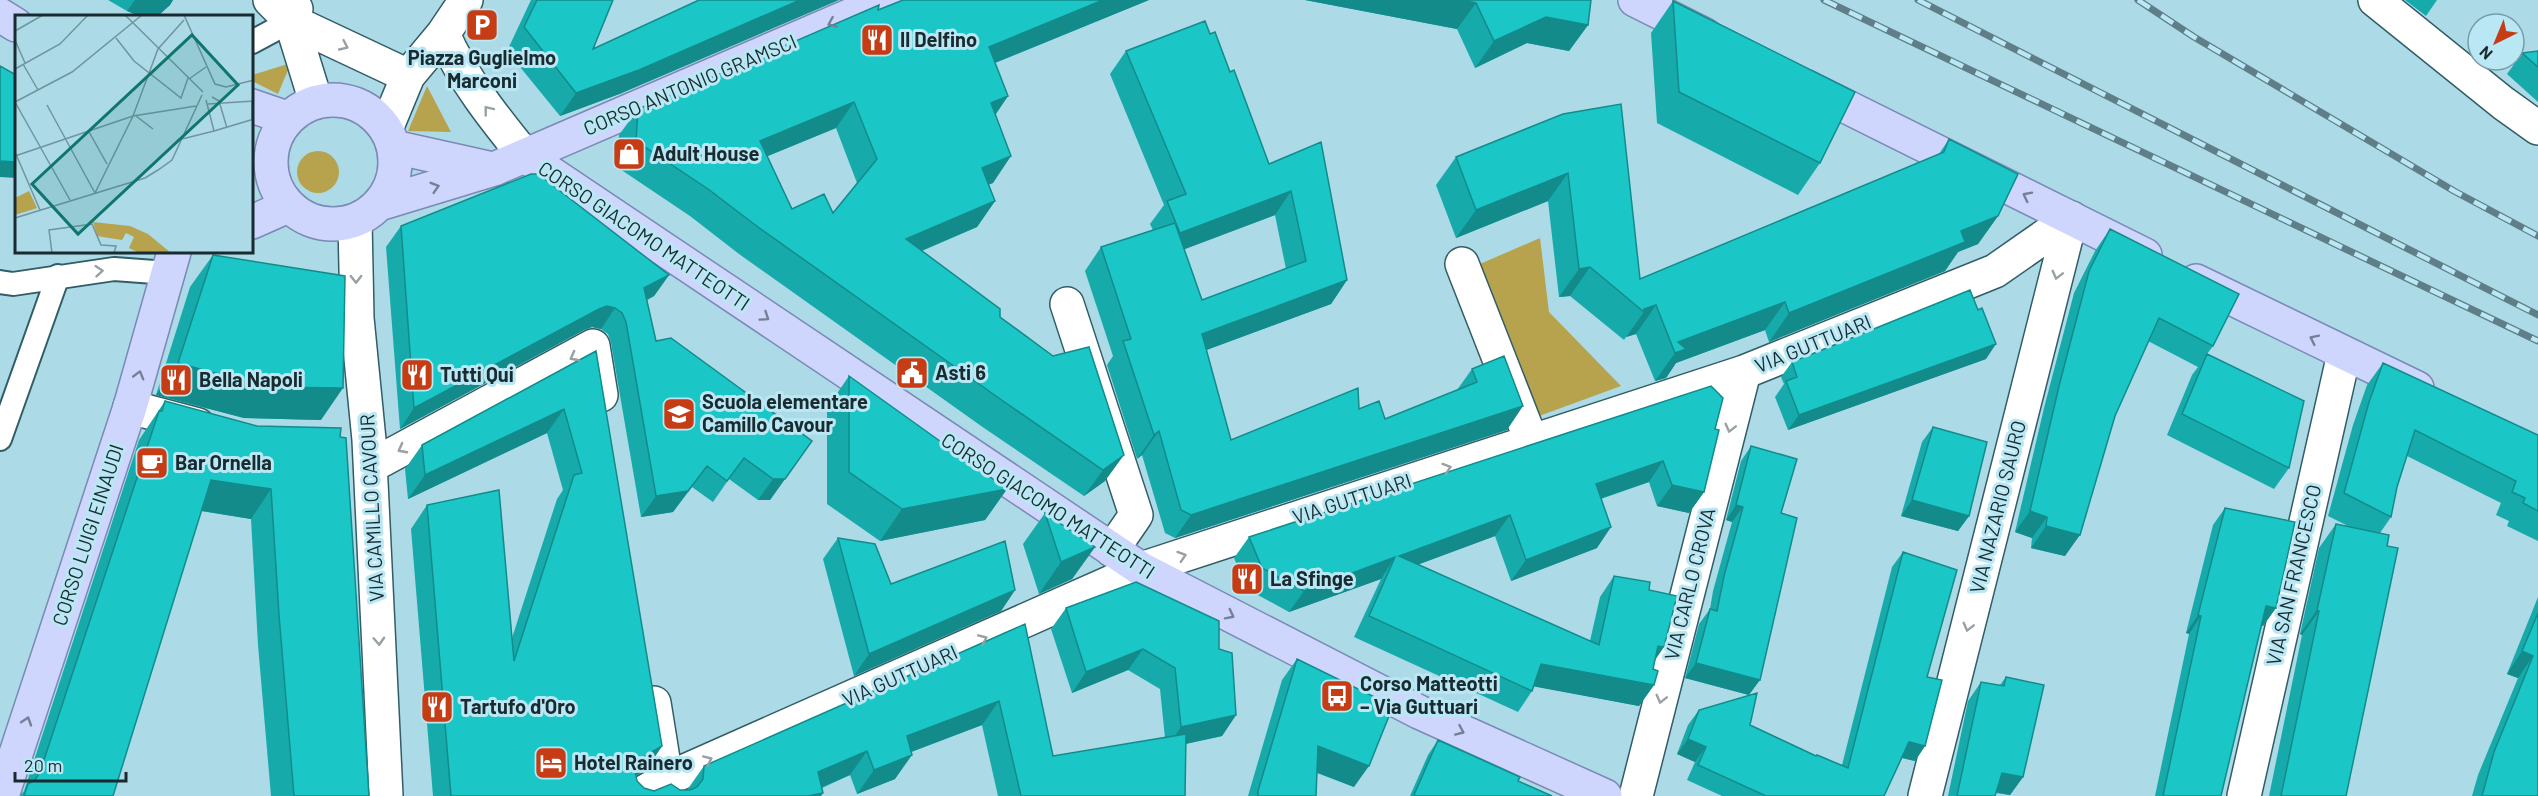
<svg xmlns="http://www.w3.org/2000/svg" width="2538" height="796" viewBox="0 0 2538 796" font-family="Barlow,sans-serif">
<style>
.green{fill:#b7a24e}
.lines{fill:none;stroke-linecap:round;stroke-linejoin:round}
.service-casing{stroke:#315d67;stroke-width:26}
.minor-casing{stroke:#315d67;stroke-width:36}
.primary-casing{stroke:#7a89b5;stroke-width:36}
.service{stroke:#fff;stroke-width:22}
.minor{stroke:#fff;stroke-width:33}
.primary{stroke:#ced6fd;stroke-width:33}
.rail-casing{stroke:#5f7e87;stroke-width:7}
.rail{stroke:#b9e8f4;stroke-width:4.5;stroke-dasharray:14;stroke-linecap:butt}
.wall{fill:#17aaab;fill-rule:evenodd}
.shaded-wall{fill:#138b8b}
.building{fill:#1bc6c7;stroke:#138b8b;stroke-width:1.5;fill-rule:evenodd}
.oneway{stroke:#748096}
.oneway2{stroke:#98a0a2}
.labels{text-anchor:middle;stroke-width:6;stroke-linejoin:round;paint-order:stroke}
.poi-label{font-size:20px;font-weight:bold;fill:#192b30;stroke:#b9e8f4;text-anchor:start}
.street-label{font-size:20px;fill:#192b30;stroke:#b9e8f4}
.inset-road{fill:none;stroke:#71949e;stroke-width:1.5}
.view{fill:#0f766e;fill-opacity:0.15;stroke:#0f766e;stroke-width:3}
.inset-edge{fill:none;stroke:#192b30;stroke-width:3}
</style>
<rect width="100%" height="100%" fill="#acdae7"/>
<!-- green -->
<path class="green" d="M291 63 278 94 252 81V75Z
M427 86 451 132 408 131Z
M297 172a21 21 0 1 1 42 0a21 21 0 1 1-42 0Z
M1540 238 1549 312 1621 386 1539 416 1480 264Z"/>
<g class="lines">
<!-- service casing -->
<g class="service-casing">
<path id="service" d="M252 42 291 21
M0 282 13 284 114 269 168 273
M0 439 58 276"/>
</g>
<!-- minor casing -->
<g class="minor-casing">
<path id="minor" d="M270 0 291 21 408 76
M2375 0 2503 103 2538 128
M296 9 291 21 316 102
M443 34C463 79 494 118 525 156
M386 129 408 76 443 34 466 0
M355 221 357 318 369 440 386 796
M1462 264 1531 440
M1067 304 1136 515 1112 550
M130 407 198 425
M371 466 593 346 601 395
M654 703 669 796
M637 796 667 779 1141 569 1744 372 1995 271 2071 218
M1636 796 1744 372
M1925 796 2071 218
M2244 796 2344 354"/>
</g>
<!-- primary casing -->
<g class="primary-casing">
<path id="primary" d="M1635 0 1705 35
M0 15 16 25
M1807 87 2145 255
M271 162a62 62 0 1 1 124 0a62 62 0 1 1-124 0Z
M252 106 287 118
M394 147 493 169
M525 156 1141 569 1419 712 1605 796
M379 204 494 169 886 0
M252 222 288 206
M2196 281 2417 388
M2 796 130 407 174 252"/>
</g>
<!-- service -->
<use href="#service" class="service"/>
<!-- minor -->
<use href="#minor" class="minor"/>
<!-- primary -->
<use href="#primary" class="primary"/>
<!-- rail casing -->
<g class="rail-casing">
<path id="rail" d="M1824 0 2538 341
M1918 0 2538 315
M2138 0 2194 37 2454 191 2538 236"/>
</g>
<!-- rail -->
<use href="#rail" class="rail"/>
</g>
<!-- wall -->
<path class="wall" d="M108 0H173L170 5 160 14 137 15 127 11Z
M531 0H613L593 49 622 93 560 116 507 51Z
M1149 0 995 63 1008 96 996 114 993 183 989 184 995 201 977 227 922 251 1000 317 1053 356 1089 347 1105 481 1084 496 984 428 739 254 690 216 617 167 619 135 638 109 878 10ZM836 128 857 183 833 213 792 209 767 156Z
M1305 0H1591L1588 25 1569 51 1527 43 1475 68 1457 29Z
M2405 0H2437L2426 16Z
M1673 1 1820 163 1798 195 1657 123 1651 33Z
M1210 34 1230 72 1269 164 1321 142 1347 280 1331 304 1206 350 1231 440 1359 409 1385 419 1457 390 1472 369 1507 430 1175 538 1165 533 1142 455 1137 459 1107 365 1113 356 1085 271 1101 247 1153 230 1150 224 1164 205 1110 74 1126 51ZM1275 215 1286 269 1202 300 1184 249Z
M2538 51V102L2507 74 2522 53Z
M1563 114 1640 279 1939 154 1949 139 1998 216 1978 244 1958 252 1945 271 1769 342 1765 330 1676 363 1666 378 1655 381 1636 334 1626 337 1624 340 1570 296 1559 297 1548 201 1456 238 1436 185 1456 157Z
M401 226 669 275 654 296 647 300 656 341 812 441 770 500H758L729 479 713 502 692 487 673 512 641 517 611 343 608 334 601 329 592 327 584 330 400 429 386 247Z
M2110 229 2213 346 2207 354 2289 468 2274 489 2167 435 2192 375 2198 367 2148 341 2115 416 2065 556 2031 548 2032 538 2015 532 2044 408 2074 293 2095 251Z
M213 255 321 420 244 418 156 395 190 287Z
M596 351 662 746 646 770 636 775 637 781 644 788 654 791 687 790 704 766 1025 624 1053 756 1165 738 1160 689 1128 670 1072 693 1051 629 1066 608 1219 649 1236 715 1222 736 1186 744 1185 796H998L982 725 911 752 895 779 857 794 850 775 822 788 823 793 821 796H433L411 529 427 505 512 638 557 499 563 490 547 433 408 499 405 469 422 445Z
M1986 359 1788 430 1775 397 1784 384 1781 377 1792 362Z
M2383 363 2538 435V541L2507 526 2509 521 2496 515 2501 503 2407 456 2397 487 2391 517 2380 533 2346 796H2269L2302 635 2300 634 2319 548 2336 524 2348 526 2328 516 2353 425 2367 385Z
M849 376 1007 489 985 520 880 541 827 504V408Z
M165 401 257 426 340 437 369 796H271L258 645 251 519 201 511 113 796H20L24 791 139 440Z
M1933 427 1969 516 1958 531 1901 516 1922 442Z
M1715 429 1704 492 1689 513 1657 506 1649 482 1601 499 1597 548 1511 581 1495 536 1417 565 1590 641 1600 597 1614 576 1649 590 1655 660 1653 669 1654 685 1639 706 1534 686 1532 691 1518 712 1354 637 1381 579 1289 612 1247 589 1234 558 1249 537Z
M1751 446 1781 513 1749 695 1750 725 1816 756 1842 765 1892 567 1903 552 1927 677 1925 746 1915 761 1902 758 1884 796H1722L1687 780 1695 762 1677 754 1688 725 1699 710 1749 695 1685 678 1699 624 1710 609 1713 591 1732 522 1726 520 1741 461Z
M2225 508 2276 608 2263 626H2261L2221 796H2155L2189 634 2186 633 2213 525Z
M1045 513 1095 547 1072 579 1039 594 1023 544Z
M838 538 891 584 1015 590 1001 611 854 676 823 559Z
M2538 597V796H2472L2478 775 2518 678 2507 674Z
M1297 659 1354 787 1317 773 1316 796H1248L1282 680Z
M2006 677 2023 777 2010 795 1996 793 1995 796H1948L1968 701 1981 682 2000 685Z
M1438 740 1518 781 1552 796H1410L1428 755Z"/>
<!-- shaded-wall -->
<path class="shaded-wall" d="M135 0H173L170 5 160 14 137 15 127 11Z
M800 0H839L622 93 560 116 576 93Z
M1103 0H1149L970 73 989 47Z
M1305 0H1461L1476 3 1457 29Z
M1546 17 1588 25 1569 51 1527 43 1475 68 1494 41Z
M1008 96 990 122 991 103Z
M854 102 836 128 741 167 760 141Z
M1011 156 993 183 964 194 982 168Z
M0 161 16 162V178L0 177Z
M1568 173 1548 201 1456 238 1476 210Z
M1291 191 1275 215 1164 257 1180 233Z
M995 201 977 227 887 265 906 239Z
M1998 216 1978 244 1958 252 1945 271 1769 342 1789 313 1961 231Z
M1590 267 1570 296 1559 297 1579 269Z
M669 275 654 296 630 309 644 288Z
M1347 280 1331 304 1185 358 1202 334Z
M1785 302 1765 330 1676 363 1666 378 1655 381 1675 353 1678 342Z
M1656 305 1636 334 1626 337 1644 312V309Z
M607 306 615 308 601 329 592 327 584 330 400 429 414 408 599 309Z
M1996 344 1986 359 1788 430 1799 415Z
M178 363 343 388 321 420 244 418 156 395Z
M1523 406 1507 430 1175 538 1191 515Z
M564 409 547 433 408 499 425 475Z
M1159 431 1142 455 1137 459 1154 435Z
M1124 455 1105 481 1084 496 1103 470Z
M1663 461 1649 482 1581 505 1596 484Z
M797 462 770 500H758L773 479Z
M707 466 673 512 641 517 656 496Z
M211 480 271 489 251 519 190 509Z
M1672 485 1704 492 1689 513 1657 506Z
M1007 489 985 520 880 541 902 509Z
M1912 500 1969 516 1958 531 1901 516Z
M1736 505 1743 507 1732 522 1726 520Z
M2030 511 2047 517 2032 538 2015 532Z
M1510 515 1495 536 1387 576 1399 556Z
M2046 526 2080 535 2065 556 2031 548Z
M1611 527 1597 548 1511 581 1526 560Z
M1095 547 1072 579 1039 594 1061 562Z
M1395 557 1381 579 1289 612 1304 591Z
M1015 590 1001 611 854 676 869 654Z
M2266 606 2276 608 2263 626 2254 624Z
M2317 610 2319 611 2302 635 2300 634Z
M2198 615 2201 616 2189 634 2186 633Z
M1658 646 1664 647 1649 669Z
M1143 649 1128 670 1072 693 1086 672Z
M2522 651 2533 656 2518 678 2507 674Z
M1696 663 1760 680 1749 695 1685 678Z
M1541 664 1654 685 1639 706 1526 685Z
M999 701 982 725 890 760 907 736Z
M1236 715 1222 736 1166 748 1181 727Z
M1688 739 1706 747 1695 762 1677 754Z
M1909 742 1925 746 1915 761 1898 757Z
M662 746 646 770 628 780 637 763 645 756Z
M1318 746 1369 766 1354 787 1303 767Z
M867 751 850 775 801 796 818 772Z
M912 755 895 779 857 794 874 770Z
M2002 773 2023 777 2010 795 1989 791Z
M823 793 821 796H808Z"/>
<!-- building -->
<path class="building" d="M537 0H613L593 49 699 0H800L639 70 576 93 524 27Z
M903 0H1103L989 47 1008 96 991 103 1011 156 982 168 995 201 906 239 1000 309V317L1053 356 1089 347 1124 455 1103 470 1003 401 758 227 708 189 636 141 638 109 879 5 878 10ZM854 102 877 159 833 213 824 194 792 209 760 141Z
M1461 0H1591L1588 25 1546 17 1494 41 1476 3Z
M1673 1 1855 92 1820 163 1679 92Z
M1205 21 1210 34 1215 32 1230 72 1234 70 1269 164 1321 142 1347 280 1202 334 1231 440 1358 388 1359 409 1379 401 1385 419 1477 382 1472 369 1504 356 1523 406 1191 515 1181 510 1159 431 1154 435 1123 341 1131 339 1101 247 1175 223 1202 300 1306 261 1291 191 1180 233 1167 201 1186 194 1126 51Z
M2538 51V67L2522 53Z
M0 66 16 75V162L0 161Z
M1621 104 1640 279 1944 152 1949 139 2018 174 1998 216 1961 231 1965 242 1789 313 1785 302 1678 342 1686 349 1675 353 1656 305 1644 309V312L1590 267 1579 269 1568 173 1476 210 1456 157 1563 114Z
M531 174H538L669 275 644 288 656 341 671 338 812 441 785 479H773L744 458 727 481 707 466 688 491 656 496 626 322 622 313 615 308 607 306 599 309 414 408 401 226Z
M2110 229 2239 294 2213 346 2159 318 2115 416 2080 535 2046 526 2047 517 2030 511 2059 386 2089 271Z
M213 255 345 276 343 388 266 387 178 363Z
M1970 290 1978 310 1982 308 1996 344 1799 415 1786 381 1797 377 1792 362Z
M596 351 662 746 645 756 637 763 635 771 637 781 644 788 654 791 671 784 680 790H690L697 787 703 779 704 766 1025 624 1053 756 1186 734 1185 796H1021L999 701 907 736 912 755 874 770 867 751 818 772 823 793 808 796H451L427 505 499 490 514 661 574 475 582 473 564 409 425 475 422 445Z
M2207 354 2304 401 2289 468 2182 414Z
M2383 363 2538 435V511L2523 503 2525 498 2512 492 2516 481 2415 430 2397 487 2391 517 2344 493 2369 402Z
M849 376 1007 489 902 509 849 472Z
M1711 386 1723 398 1715 429 1719 430 1704 492 1672 485 1663 461 1596 484 1611 527 1526 560 1510 515 1399 556 1599 645 1614 576 1650 582 1649 590 1677 596 1664 647 1658 646 1653 669 1658 671 1654 685 1541 664 1532 691 1369 616 1395 557 1304 591 1262 568 1249 537Z
M165 401 257 426 341 428 340 437 346 438 369 796H294L279 615 271 489 211 480 113 796H24L28 784 35 780 40 772 159 411H162Z
M1933 427 1987 442 1969 516 1912 500Z
M1751 446 1797 459 1781 513 1797 518 1760 680 1696 663 1710 609 1717 611 1724 576 1743 507 1736 505Z
M2225 508 2295 522 2276 608 2266 606 2221 796H2163L2201 616 2198 615Z
M1045 513 1095 547 1061 562Z
M2336 524 2389 535 2387 546 2398 548 2346 796H2281L2319 611 2317 610Z
M838 538 875 544 891 584 1005 541 1015 590 869 654Z
M1903 552 1957 570 1927 677 1942 680 1925 746 1909 742 1884 796H1766L1698 765 1706 747 1688 739 1699 710 1757 693 1750 725 1816 756 1817 755 1848 768Z
M1136 582 1219 621V649L1232 653 1236 715 1181 727 1175 668 1143 649 1086 672 1066 608Z
M2538 613V796H2482L2494 752 2533 656 2522 651Z
M1297 659 1393 706 1369 766 1318 746 1316 796H1258V791Z
M2006 677 2044 685 2023 777 2002 773 1995 796H1957L1981 682 2004 686Z
M1438 740 1520 777 1518 781 1552 796H1416L1414 795Z"/>
<!-- one-way arrows -->
<defs><path id="oneway-chevron" d="M-2-3.5L2.5 0L-2 3.5" fill="none" stroke-width="1.6" stroke-linecap="round" stroke-linejoin="round" transform="scale(1.5)"/></defs>
<g class="oneway">
<use href="#oneway-chevron" transform="translate(832 23) rotate(157)"/>
<use href="#oneway-chevron" transform="translate(435 187) rotate(-17)"/>
<use href="#oneway-chevron" transform="translate(2027 196) rotate(-153)"/>
<use href="#oneway-chevron" transform="translate(765 317) rotate(34)"/>
<use href="#oneway-chevron" transform="translate(2314 339) rotate(-154)"/>
<use href="#oneway-chevron" transform="translate(139 375) rotate(-74)"/>
<use href="#oneway-chevron" transform="translate(1230 615) rotate(27)"/>
<use href="#oneway-chevron" transform="translate(27 721) rotate(-72)"/>
<use href="#oneway-chevron" transform="translate(1460 731) rotate(24)"/>
</g>
<g class="oneway2">
<use href="#oneway-chevron" transform="translate(344 46) rotate(25)"/>
<use href="#oneway-chevron" transform="translate(488 110) rotate(-128)"/>
<use href="#oneway-chevron" transform="translate(99 271) rotate(-5)"/>
<use href="#oneway-chevron" transform="translate(2057 275) rotate(104)"/>
<use href="#oneway-chevron" transform="translate(356 279) rotate(89)"/>
<use href="#oneway-chevron" transform="translate(574 357) rotate(152)"/>
<use href="#oneway-chevron" transform="translate(1730 428) rotate(104)"/>
<use href="#oneway-chevron" transform="translate(402 449) rotate(152)"/>
<use href="#oneway-chevron" transform="translate(1447 468) rotate(-18)"/>
<use href="#oneway-chevron" transform="translate(1182 556) rotate(-18)"/>
<use href="#oneway-chevron" transform="translate(1968 627) rotate(104)"/>
<use href="#oneway-chevron" transform="translate(983 639) rotate(-24)"/>
<use href="#oneway-chevron" transform="translate(379 641) rotate(87)"/>
<use href="#oneway-chevron" transform="translate(1661 699) rotate(104)"/>
<use href="#oneway-chevron" transform="translate(708 760) rotate(-24)"/>
</g>
<!-- icons -->
<defs>
<g id="parking-square" transform="scale(1.725)"><rect x="-9" y="-9" width="18" height="18" rx="4" fill="#c63d15" stroke="#b9e8f4"/><path d="M-3.5-5.5H1a3.5 3.5 0 0 1 0 7H-1V5.5H-3.5ZM-1-3.4V-.6H.8a1.4 1.4 0 0 0 0-2.8Z" fill="#fff"/></g>
<g id="restaurant-square" transform="scale(1.725)"><rect x="-9" y="-9" width="18" height="18" rx="4" fill="#c63d15" stroke="#b9e8f4"/><path d="M-5-6h1v4h1v-4h1v4h1v-4h1v5L-1.5 .5V6h-2V.5L-5-1ZM5-6V6H3V1.5H1.5Q1.5-4 5-6Z" fill="#fff"/></g>
<g id="shop-square" transform="scale(1.725)"><rect x="-9" y="-9" width="18" height="18" rx="4" fill="#c63d15" stroke="#b9e8f4"/><path d="M-5-2.5h2.3a2.7 3.5 0 0 1 5.4 0H5L5.5 6h-11ZM-1.5-2.5h3a1.5 2.3 0 0 0-3 0Z" fill="#fff"/></g>
<g id="civic-square" transform="scale(1.725)"><rect x="-9" y="-9" width="18" height="18" rx="4" fill="#c63d15" stroke="#b9e8f4"/><path d="M-.6-6.5H3V-4.5H.6V-3L4-1V1h2V6H-6V1h2V-1L-.6-3ZM-1.2 2.5V6h2.4V2.5Z" fill="#fff"/></g>
<g id="school-square" transform="scale(1.725)"><rect x="-9" y="-9" width="18" height="18" rx="4" fill="#c63d15" stroke="#b9e8f4"/><path d="M0-5L7-2L0 1L-7-2ZM-4 1L0 2.5L4 1V4Q0 6-4 4Z" fill="#fff"/></g>
<g id="cafe-square" transform="scale(1.725)"><rect x="-9" y="-9" width="18" height="18" rx="4" fill="#c63d15" stroke="#b9e8f4"/><path d="M-5.5-4.5H6V0H3Q3 3.5 0 3.5H-2.5Q-5.5 3.5-5.5 0ZM3-3.2v2h1.7v-2ZM-6 4.5H4V6H-6Z" fill="#fff"/></g>
<g id="bus-square" transform="scale(1.725)"><rect x="-9" y="-9" width="18" height="18" rx="4" fill="#c63d15" stroke="#b9e8f4"/><path d="M-5-6H5V4H4V6H2V4H-2V6H-4V4H-5ZM-3.5-4V0h7V-4ZM-3.5 1.2v1.5H-2V1.2ZM2 1.2v1.5H3.5V1.2Z" fill="#fff"/></g>
<g id="hotel-square" transform="scale(1.725)"><rect x="-9" y="-9" width="18" height="18" rx="4" fill="#c63d15" stroke="#b9e8f4"/><path d="M-6-4.5h1.5V1H6V5H4.5V3h-9V5H-6ZM-4 0a1.8 1.8 0 1 1 3.6 0ZM.5 0V-2.5h3Q6-2.5 6 0Z" fill="#fff"/></g>
</defs>
<g fill-rule="evenodd">
<use href="#parking-square" x="482" y="25"/>
<use href="#restaurant-square" x="877" y="40"/>
<use href="#shop-square" x="629" y="154"/>
<use href="#civic-square" x="912" y="373"/>
<use href="#restaurant-square" x="417" y="375"/>
<use href="#restaurant-square" x="176" y="380"/>
<use href="#school-square" x="679" y="414"/>
<use href="#cafe-square" x="152" y="463"/>
<use href="#restaurant-square" x="1247" y="579"/>
<use href="#bus-square" x="1337" y="696"/>
<use href="#restaurant-square" x="437" y="707"/>
<use href="#hotel-square" x="551" y="763"/>
</g>
<g class="labels">
<!-- poi labels -->
<g class="poi-label">
<text x="900" y="47">Il Delfino</text>
<text x="482" y="65" text-anchor="middle">Piazza Guglielmo<tspan x="482" dy="23">Marconi</tspan></text>
<text x="652" y="161">Adult House</text>
<text x="935" y="380">Asti 6</text>
<text x="440" y="382">Tutti Qui</text>
<text x="199" y="387">Bella Napoli</text>
<text x="702" y="409">Scuola elementare<tspan x="702" dy="23">Camillo Cavour</tspan></text>
<text x="175" y="470">Bar Ornella</text>
<text x="1270" y="586">La Sfinge</text>
<text x="1360" y="691">Corso Matteotti<tspan x="1360" dy="23">– Via Guttuari</tspan></text>
<text x="460" y="714">Tartufo d'Oro</text>
<text x="574" y="770">Hotel Rainero</text>
</g>
<!-- street labels -->
<g class="street-label">
<text transform="translate(690 85) rotate(-23)" y="7">CORSO ANTONIO GRAMSCI</text>
<text transform="translate(644 236) rotate(34)" y="7">CORSO GIACOMO MATTEOTTI</text>
<text transform="translate(1813 344) rotate(-22)" y="7">VIA GUTTUARI</text>
<text transform="translate(1352 499) rotate(-18)" y="7">VIA GUTTUARI</text>
<text transform="translate(1048 506) rotate(33)" y="7">CORSO GIACOMO MATTEOTTI</text>
<text transform="translate(1998 507) rotate(-76)" y="7">VIA NAZARIO SAURO</text>
<text transform="translate(372 508) rotate(-93)" y="7">VIA CAMILLO CAVOUR</text>
<text transform="translate(88 535) rotate(-72)" y="7">CORSO LUIGI EINAUDI</text>
<text transform="translate(2294 575) rotate(-77)" y="7">VIA SAN FRANCESCO</text>
<text transform="translate(1690 584) rotate(-76)" y="7">VIA CARLO CROVA</text>
<text transform="translate(900 676) rotate(-24)" y="7">VIA GUTTUARI</text>
</g>
</g>
<!-- overview -->
<g transform="translate(15 15)">
<rect width="238" height="238" fill="#acdae7"/>
<path d="M14 176 22 193 0 200V183ZM78 207 115 211 133 219 156 238H124L114 233 119 222 111 218 107 225 82 221Z" fill="#b7a24e"/>
<path class="inset-road" d="M110 0 188 77M169 0 200 69 211 72 239 65M0 16 28 0M101 23 119 46 166 83 173 63M0 25 10 48M8 49 23 75M0 54 45 29 73 0M174 64 191 52M197 82 204 86 212 113M191 85 199 116 239 104M0 87 57 57 127 0M0 87 55 185M193 89 239 86M32 90 80 178M121 101 138 114M237 105V86M73 115 92 149M167 124 199 116M0 137 25 195M0 141 118 101 181 91M80 178 118 101 143 34 169 5M0 203 130 163 143 155 157 145 187 80M37 238 34 215 77 209 86 230 101 231 99 238"/>
<path class="view" d="M177 20 223 70 63 219 17 169Z"/>
<rect width="238" height="238" class="inset-edge"/>
</g>
<!-- north arrow -->
<g transform="translate(2496 42) rotate(223)"><circle r="28" fill="#b9e8f4" stroke="#799ca6" stroke-width="1.5"/>
<path d="M0-4.5L10 22L0 15L-10 22Z" fill="#c63d15"/>
<text y="-9" font-size="16" font-weight="bold" text-anchor="middle" fill="#192b30">N</text>
</g>
<!-- scale -->
<path d="M15 772v9h111v-9" fill="none" stroke="#192b30" stroke-width="3"/>
<text x="24" y="772" font-size="18" fill="#192b30" stroke="#b9e8f4" stroke-width="4.5" paint-order="stroke">20 m</text>
</svg>
